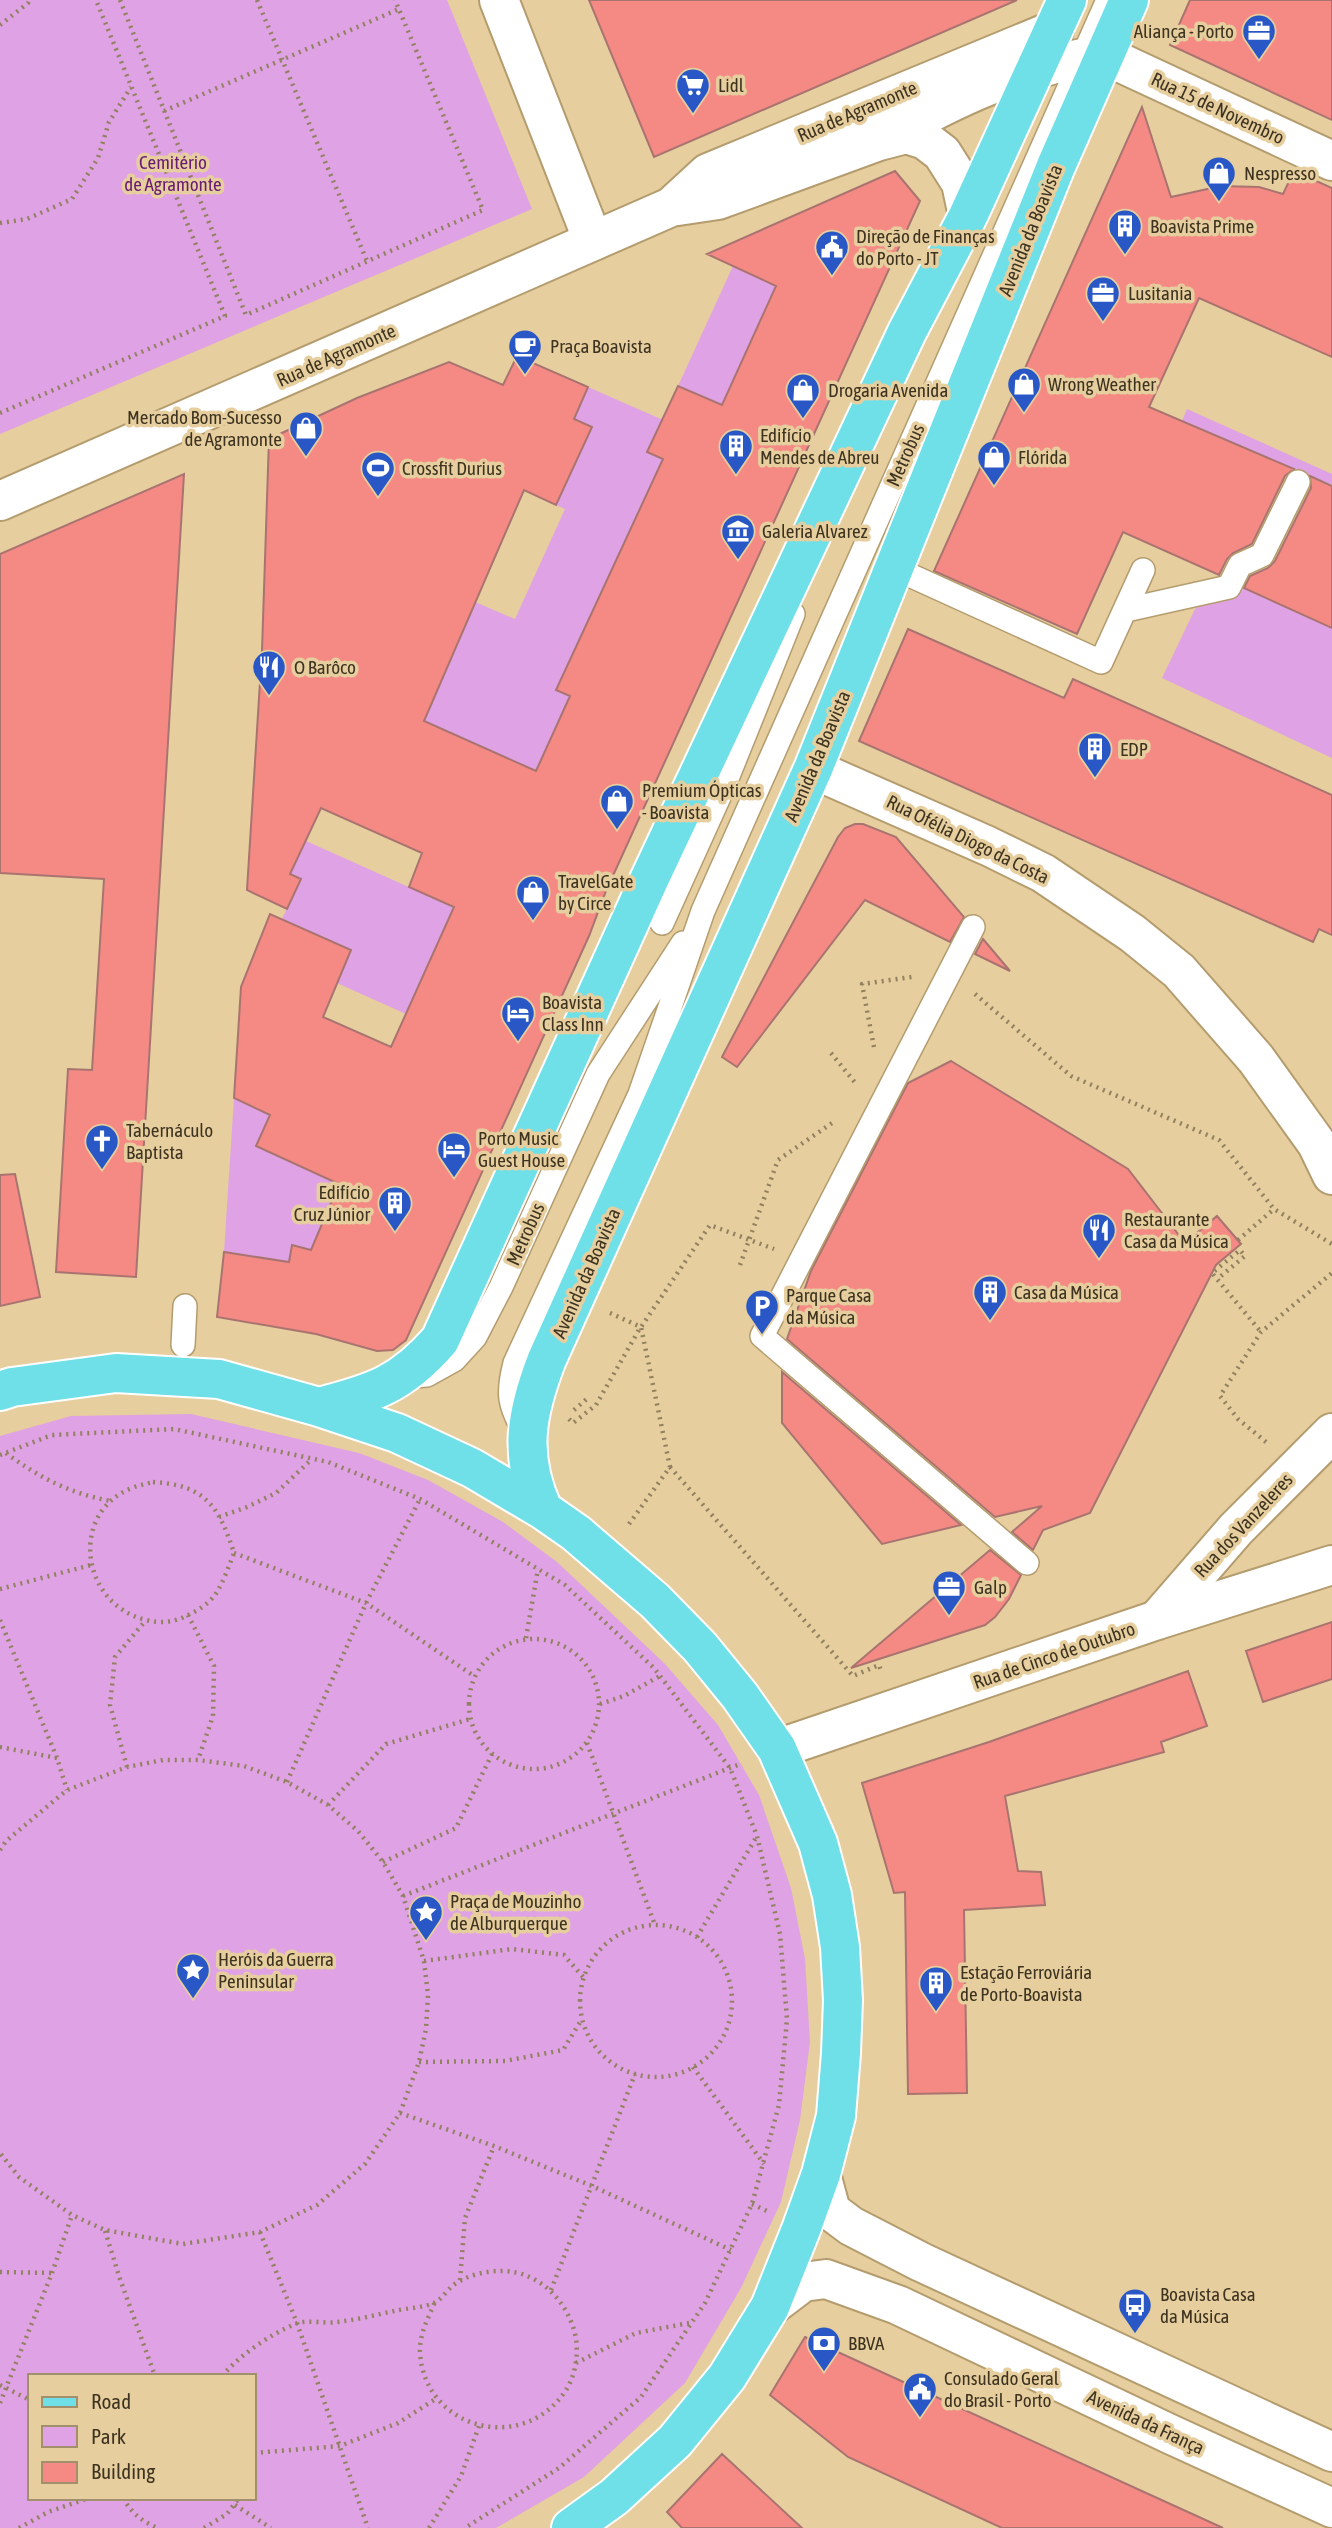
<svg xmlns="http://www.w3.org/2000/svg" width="1332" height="2528" viewBox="0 0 1332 2528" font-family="'Asap Condensed',sans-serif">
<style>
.green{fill:#dfa2e4;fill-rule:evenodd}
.building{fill:#f58a85;stroke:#a97470;stroke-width:2}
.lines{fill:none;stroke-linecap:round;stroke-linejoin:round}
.lane-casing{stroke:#b49c6e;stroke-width:26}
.street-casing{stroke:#b49c6e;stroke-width:42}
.secondary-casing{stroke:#b49c6e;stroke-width:42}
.primary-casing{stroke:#fff;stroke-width:42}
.path{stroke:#928160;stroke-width:4.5;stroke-dasharray:2 5;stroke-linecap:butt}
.lane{stroke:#fff;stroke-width:23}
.street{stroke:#fff;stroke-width:38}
.secondary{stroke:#fff;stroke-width:38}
.primary{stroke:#6fe0e8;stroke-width:38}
.labels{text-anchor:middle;stroke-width:7;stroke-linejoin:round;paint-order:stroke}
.poi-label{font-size:19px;fill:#3d3320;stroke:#e6ce9e;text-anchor:start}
.street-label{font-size:19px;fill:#3d3320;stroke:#e6ce9e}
.park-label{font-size:19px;fill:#691a72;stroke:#e6ce9e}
</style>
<rect width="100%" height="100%" fill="#e6ce9e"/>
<!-- green -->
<path class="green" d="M0 0H447L532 209 0 434Z
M733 266 776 286 739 367 737 412 678 386Z
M588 387 663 420 648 452 663 459 596 604 577 699 563 711 536 771 329 680 475 602 515 619 565 509 556 505 591 427 574 419Z
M1187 409 1332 474V485L1182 421Z
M1239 586 1332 628V758L1162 678 1195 609Z
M306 841 460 910 406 1014 337 983 351 950 282 919 301 880 290 874Z
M234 1098 270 1115 256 1146 295 1164 351 1157 330 1204 326 1254 292 1245 284 1286 271 1260 224 1252Z
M191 1414 359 1453 428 1480 503 1522 557 1562 608 1610 665 1664 718 1725 759 1795 791 1888 805 1959 810 2042 800 2120 781 2202 741 2288 685 2383 584 2477 496 2528H0V1436L71 1416ZM30 2376H254V2498H30Z"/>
<!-- building -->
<path class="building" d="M589 0H1017L654 157Z
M1190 0H1332V120L1170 45Z
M1142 107 1171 197 1221 186 1259 187 1283 194 1294 171 1332 188V357L1199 298 1149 407 1294 469 1285 476 1252 544 1233 553 1227 559 1219 575 1123 532 1077 634 934 571Z
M895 171 920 201 606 891 589 936 406 1340 393 1350 377 1351 316 1334 217 1317 224 1252 289 1262 292 1245 311 1250 339 1184 256 1146 270 1115 234 1098 241 987 270 914 351 950 323 1017 391 1047 454 907 409 887 422 853 321 808 290 874 301 879 287 909 247 890 262 650 269 439 357 398 449 362 503 385 517 356 588 387 574 419 592 427 556 505 524 490 424 721 536 771 570 696 556 690 663 459 647 452 678 386 722 405 776 286 707 254Z
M184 474 136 1277 56 1272 68 1069 92 1070 104 879 0 873V554Z
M1310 476 1332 486V628L1244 588 1250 576 1268 568 1275 561 1311 488Z
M908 629 1064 698 1073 679 1332 795V935L1319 929 1313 942 859 741Z
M855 824H863L896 837 964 917 950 942 865 900 737 1067 722 1057 838 837 845 828Z
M983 939 1010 971 975 954Z
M951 1061 1128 1169 1185 1243 1217 1216 1241 1244 1216 1265 1090 1513 1043 1530 1033 1550 1012 1532 1042 1506 995 1517 787 1339 811 1271 908 1083Z
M15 1174 40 1297 0 1306V1175Z
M782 1372 961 1525 882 1544 782 1423Z
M990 1550 1021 1575 1009 1599 995 1617 985 1625 851 1668Z
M1332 1622V1679L1263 1702 1246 1651Z
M1188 1671 1207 1726 1161 1742 1164 1752 1005 1796 1018 1871 1041 1872 1045 1905 964 1910 967 2093 908 2094 905 1892 894 1893 862 1783 989 1742Z
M805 2337 1144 2492 1223 2528H1002L848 2457 770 2395Z
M722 2454 802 2528H682L667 2512Z"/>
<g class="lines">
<!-- lane casing -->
<g class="lane-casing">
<path id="lane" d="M894 568 1101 662 1143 570
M1126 610 1229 587 1240 565 1262 555 1298 482
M662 923 724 786 793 614
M973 927 762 1336 1027 1563
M183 1345 185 1306
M413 1376 427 1375 454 1360 475 1337 501 1287 598 1074 683 943
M525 1433C509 1405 507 1394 515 1363L640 1094 703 911 1108 0"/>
</g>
<!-- street casing -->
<g class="street-casing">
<path id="street" d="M499 0 593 241
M1104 55 1332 161
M813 769 988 846 1043 873 1132 933 1179 971 1256 1059 1317 1144 1332 1175
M1157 1620 1236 1529 1332 1433"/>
</g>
<!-- secondary casing -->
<g class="secondary-casing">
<path id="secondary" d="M884 138C952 99 1025 64 1104 55
M671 207 708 173 1054 30
M0 501 671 207 718 200 879 141 906 134 925 140 942 153 961 183 968 216
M777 1749 1157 1620 1332 1565
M821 2174 831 2211 851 2226 921 2262 1332 2452
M770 2307 803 2282 826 2279 898 2305 1172 2435 1332 2508"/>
</g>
<!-- primary casing -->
<g class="primary-casing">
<path id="primary" d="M0 1391 12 1387 116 1373 219 1379 319 1407 397 1433 472 1468 543 1510 576 1533 655 1601 700 1647 740 1696 777 1749 818 1843 832 1895 840 1947 843 2000 841 2053 836 2116 821 2174 802 2227 770 2307 727 2377 675 2441 614 2497 571 2528
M319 1407C374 1393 402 1384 440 1340L649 880 907 332 968 216 1067 0
M543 1510C518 1455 526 1413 547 1359L813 769 1056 166 1129 0"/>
</g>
<!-- path -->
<path class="path" d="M120 0 246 315 483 210 395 0
M257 0 367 261
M0 25 28 3 29 0
M164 111 399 9
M0 223 27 219 72 199 98 158 109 122 131 87
M0 413 225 316 96 0
M975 994 1071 1076 1219 1140 1274 1209 1332 1244
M874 1047 862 984 912 977
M831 1053 857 1085
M1238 1240 1274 1209
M740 1265 778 1160 835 1121
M1221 1276 1245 1256 1240 1250 1212 1273 1261 1332
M610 1313 641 1327 710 1225 774 1249
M574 1410 589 1397
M569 1419 573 1423 596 1405 640 1328
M1266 1442 1238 1419 1220 1396 1261 1332 1332 1273
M6 1453C38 1477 71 1494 111 1501
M0 1455 52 1435 174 1429 328 1462 420 1499 565 1585 654 1668 730 1768 757 1836 780 1934 787 2019 779 2105 752 2204 705 2303 641 2397 559 2468 465 2528
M670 1467 853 1676 879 1665 881 1671
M153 1482C205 1485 219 1506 234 1553 229 1566 224 1580 217 1592 210 1603 199 1610 188 1615 175 1622 161 1624 146 1620 80 1604 69 1512 132 1488 139 1485 146 1484 153 1482Z
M219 1517 247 1507 276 1493 312 1459
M629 1524 670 1467 641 1327
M234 1553 366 1603 474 1676
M0 1589 91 1565
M188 1615 214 1666 213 1716 198 1760
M0 1620 57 1758 67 1790
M526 1638 538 1569
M469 1704a65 65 0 1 1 130 0a65 65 0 1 1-130 0Z
M600 1704 624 1696 660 1676
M587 1743 655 1925
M0 1747 57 1758
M127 1767 110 1705 115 1657 146 1620
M287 1782 366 1603 420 1499
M328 1805 386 1744 470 1719
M0 1850 6 1841 67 1790 127 1767 163 1760H198L244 1766 287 1782 328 1805 358 1831 383 1862 403 1896 424 1961 428 1995 426 2029 419 2062 400 2113 365 2164 317 2205 260 2232 183 2244 105 2230 72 2215 19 2177 0 2153
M383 1862 456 1828 492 1754
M403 1896 740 1764
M580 2001a76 76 0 1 1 152 0a76 76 0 1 1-152 0Z
M697 1937 757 1836
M424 1961 512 1949 564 1955 584 1978
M419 2062 505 2061 563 2050 582 2019
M693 2067 764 2164
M400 2113 494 2146 592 2186 731 2250
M752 2204 767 2211
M105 2231 120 2279 155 2376
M260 2232 297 2323 368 2528
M0 2272 52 2273
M460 2280 465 2218 494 2146
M551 2290 635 2074
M576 2363 636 2333 689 2323
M222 2376C240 2355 269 2335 295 2324 307 2319 324 2324 337 2322 356 2320 375 2315 394 2311 406 2308 425 2308 436 2302 441 2299 446 2292 451 2287 464 2276 484 2271 500 2271 533 2270 561 2294 572 2324 580 2344 578 2371 566 2390 524 2455 425 2430 420 2353 419 2335 428 2318 435 2302
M0 2385 30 2400
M0 2403 52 2273 72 2215
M254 2453 340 2446 398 2423 437 2398
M123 2498C131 2513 143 2522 158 2528
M235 2505 271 2528
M19 2528 48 2512 89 2498
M204 2528 227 2514 239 2498
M429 2528 461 2476 479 2426"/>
<!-- lane -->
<use href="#lane" class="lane"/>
<!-- street -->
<use href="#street" class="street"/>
<!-- secondary -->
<use href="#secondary" class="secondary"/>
<!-- primary -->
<use href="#primary" class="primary"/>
</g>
<!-- icons -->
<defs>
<g id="office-pin" transform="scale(1.75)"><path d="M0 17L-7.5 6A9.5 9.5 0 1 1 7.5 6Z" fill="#2958c6" stroke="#e6ce9e"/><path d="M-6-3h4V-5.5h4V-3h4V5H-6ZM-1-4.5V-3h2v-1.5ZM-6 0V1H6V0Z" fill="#fff"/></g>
<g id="supermarket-pin" transform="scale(1.75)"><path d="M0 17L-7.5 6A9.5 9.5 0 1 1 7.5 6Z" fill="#2958c6" stroke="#e6ce9e"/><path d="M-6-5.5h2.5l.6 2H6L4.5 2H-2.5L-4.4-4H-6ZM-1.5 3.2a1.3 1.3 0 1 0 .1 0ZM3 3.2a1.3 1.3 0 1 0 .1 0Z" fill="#fff"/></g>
<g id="shop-pin" transform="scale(1.75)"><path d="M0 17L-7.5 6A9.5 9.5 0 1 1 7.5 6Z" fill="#2958c6" stroke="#e6ce9e"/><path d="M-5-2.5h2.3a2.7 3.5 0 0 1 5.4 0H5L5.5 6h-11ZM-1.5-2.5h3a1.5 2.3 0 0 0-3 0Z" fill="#fff"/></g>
<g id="building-pin" transform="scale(1.75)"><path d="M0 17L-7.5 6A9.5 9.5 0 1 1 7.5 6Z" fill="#2958c6" stroke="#e6ce9e"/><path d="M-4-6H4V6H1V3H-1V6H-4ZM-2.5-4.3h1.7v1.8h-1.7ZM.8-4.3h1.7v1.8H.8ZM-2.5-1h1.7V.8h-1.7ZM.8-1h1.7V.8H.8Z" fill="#fff"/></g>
<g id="civic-pin" transform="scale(1.75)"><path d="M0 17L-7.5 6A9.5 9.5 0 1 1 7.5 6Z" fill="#2958c6" stroke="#e6ce9e"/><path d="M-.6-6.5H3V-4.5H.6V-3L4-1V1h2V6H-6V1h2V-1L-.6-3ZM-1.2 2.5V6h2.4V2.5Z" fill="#fff"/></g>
<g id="cafe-pin" transform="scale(1.75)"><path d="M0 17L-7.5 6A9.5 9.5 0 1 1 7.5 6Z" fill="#2958c6" stroke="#e6ce9e"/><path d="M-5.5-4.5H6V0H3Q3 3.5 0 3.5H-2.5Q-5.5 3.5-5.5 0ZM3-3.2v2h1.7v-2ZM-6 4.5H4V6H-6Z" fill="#fff"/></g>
<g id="stadium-pin" transform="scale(1.75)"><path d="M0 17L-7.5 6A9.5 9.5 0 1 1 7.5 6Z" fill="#2958c6" stroke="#e6ce9e"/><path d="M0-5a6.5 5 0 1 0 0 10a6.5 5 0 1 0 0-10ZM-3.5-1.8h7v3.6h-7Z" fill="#fff"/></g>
<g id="museum-pin" transform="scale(1.75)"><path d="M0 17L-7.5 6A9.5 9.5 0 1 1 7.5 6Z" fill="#2958c6" stroke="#e6ce9e"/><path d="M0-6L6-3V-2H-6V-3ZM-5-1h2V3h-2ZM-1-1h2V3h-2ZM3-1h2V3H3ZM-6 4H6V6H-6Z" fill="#fff"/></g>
<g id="restaurant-pin" transform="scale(1.75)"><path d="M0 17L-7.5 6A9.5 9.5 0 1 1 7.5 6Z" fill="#2958c6" stroke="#e6ce9e"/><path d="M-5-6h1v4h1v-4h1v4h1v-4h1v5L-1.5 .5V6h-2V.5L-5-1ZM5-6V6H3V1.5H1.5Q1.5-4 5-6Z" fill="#fff"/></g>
<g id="hotel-pin" transform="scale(1.75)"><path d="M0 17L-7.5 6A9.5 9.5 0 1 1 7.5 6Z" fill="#2958c6" stroke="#e6ce9e"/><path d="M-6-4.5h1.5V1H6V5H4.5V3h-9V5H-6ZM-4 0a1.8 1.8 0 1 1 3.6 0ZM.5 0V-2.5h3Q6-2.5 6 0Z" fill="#fff"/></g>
<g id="church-pin" transform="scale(1.75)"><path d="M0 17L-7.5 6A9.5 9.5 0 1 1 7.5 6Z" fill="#2958c6" stroke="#e6ce9e"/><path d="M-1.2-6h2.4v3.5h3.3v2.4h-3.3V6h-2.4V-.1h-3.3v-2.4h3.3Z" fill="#fff"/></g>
<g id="parking-pin" transform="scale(1.75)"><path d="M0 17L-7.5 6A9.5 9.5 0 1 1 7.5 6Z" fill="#2958c6" stroke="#e6ce9e"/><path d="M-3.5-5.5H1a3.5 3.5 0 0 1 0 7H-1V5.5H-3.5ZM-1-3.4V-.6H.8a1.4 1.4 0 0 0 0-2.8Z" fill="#fff"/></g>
<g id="sight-pin" transform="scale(1.75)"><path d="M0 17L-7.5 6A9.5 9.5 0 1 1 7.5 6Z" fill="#2958c6" stroke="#e6ce9e"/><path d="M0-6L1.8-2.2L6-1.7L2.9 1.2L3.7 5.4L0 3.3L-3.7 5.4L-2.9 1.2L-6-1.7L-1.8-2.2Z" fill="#fff"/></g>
<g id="bus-pin" transform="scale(1.75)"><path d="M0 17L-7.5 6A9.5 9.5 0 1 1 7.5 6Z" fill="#2958c6" stroke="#e6ce9e"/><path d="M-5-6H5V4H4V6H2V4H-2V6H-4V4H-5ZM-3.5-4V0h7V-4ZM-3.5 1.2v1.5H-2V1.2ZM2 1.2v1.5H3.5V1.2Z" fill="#fff"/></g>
<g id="bank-pin" transform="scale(1.75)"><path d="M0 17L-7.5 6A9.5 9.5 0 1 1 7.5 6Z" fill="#2958c6" stroke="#e6ce9e"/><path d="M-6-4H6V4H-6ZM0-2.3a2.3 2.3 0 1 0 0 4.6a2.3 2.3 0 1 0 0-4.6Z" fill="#fff"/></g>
</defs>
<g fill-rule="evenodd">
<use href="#office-pin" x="1259" y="31"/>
<use href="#supermarket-pin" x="693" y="85"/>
<use href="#shop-pin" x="1219" y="173"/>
<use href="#building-pin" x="1125" y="226"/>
<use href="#civic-pin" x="832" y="247"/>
<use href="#office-pin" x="1103" y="293"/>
<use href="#cafe-pin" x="525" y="346"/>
<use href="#shop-pin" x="1024" y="384"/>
<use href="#shop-pin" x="803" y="390"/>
<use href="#shop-pin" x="306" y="428"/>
<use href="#building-pin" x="736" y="446"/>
<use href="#shop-pin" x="994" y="457"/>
<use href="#stadium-pin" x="378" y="468"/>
<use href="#museum-pin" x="738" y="531"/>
<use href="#restaurant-pin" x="269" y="667"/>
<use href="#building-pin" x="1095" y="749"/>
<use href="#shop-pin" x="617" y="801"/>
<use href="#shop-pin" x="533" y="892"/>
<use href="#hotel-pin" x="518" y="1013"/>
<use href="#church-pin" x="102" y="1141"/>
<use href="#hotel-pin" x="454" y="1149"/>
<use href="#building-pin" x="395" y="1203"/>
<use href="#restaurant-pin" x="1099" y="1230"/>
<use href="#building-pin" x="990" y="1292"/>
<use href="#parking-pin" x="762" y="1306"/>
<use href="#office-pin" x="949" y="1587"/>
<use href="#sight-pin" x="426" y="1912"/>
<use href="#sight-pin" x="193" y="1970"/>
<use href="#building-pin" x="936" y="1983"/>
<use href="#bus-pin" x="1135" y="2305"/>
<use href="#bank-pin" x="824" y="2343"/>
<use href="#civic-pin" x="920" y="2389"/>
</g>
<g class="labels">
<!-- poi labels -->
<g class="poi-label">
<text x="1234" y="38" text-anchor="end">Aliança - Porto</text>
<text x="718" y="92">Lidl</text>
<text x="1244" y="180">Nespresso</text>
<text x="1150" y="233">Boavista Prime</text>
<text x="856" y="243">Direção de Finanças<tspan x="856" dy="22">do Porto - JT</tspan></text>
<text x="1128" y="300">Lusitania</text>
<text x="550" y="353">Praça Boavista</text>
<text x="1048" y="391">Wrong Weather</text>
<text x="828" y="397">Drogaria Avenida</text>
<text x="282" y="424" text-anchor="end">Mercado Bom-Sucesso<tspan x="282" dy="22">de Agramonte</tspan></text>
<text x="760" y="442">Edifício<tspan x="760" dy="22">Mendes de Abreu</tspan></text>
<text x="1018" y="464">Flórida</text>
<text x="402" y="475">Crossfit Durius</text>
<text x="762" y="538">Galeria Alvarez</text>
<text x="294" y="674">O Barôco</text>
<text x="1120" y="756">EDP</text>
<text x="642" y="797">Premium Ópticas<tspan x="642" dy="22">- Boavista</tspan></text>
<text x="558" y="888">TravelGate<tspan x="558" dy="22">by Circe</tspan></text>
<text x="542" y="1009">Boavista<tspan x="542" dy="22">Class Inn</tspan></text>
<text x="126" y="1137">Tabernáculo<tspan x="126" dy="22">Baptista</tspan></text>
<text x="478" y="1145">Porto Music<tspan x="478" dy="22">Guest House</tspan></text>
<text x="370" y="1199" text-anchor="end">Edifício<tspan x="370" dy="22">Cruz Júnior</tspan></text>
<text x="1124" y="1226">Restaurante<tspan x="1124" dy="22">Casa da Música</tspan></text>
<text x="1014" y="1299">Casa da Música</text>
<text x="786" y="1302">Parque Casa<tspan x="786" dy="22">da Música</tspan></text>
<text x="974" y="1594">Galp</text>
<text x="450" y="1908">Praça de Mouzinho<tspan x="450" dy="22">de Alburquerque</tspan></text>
<text x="218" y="1966">Heróis da Guerra<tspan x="218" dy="22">Peninsular</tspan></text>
<text x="960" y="1979">Estação Ferroviária<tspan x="960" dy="22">de Porto-Boavista</tspan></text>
<text x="1160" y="2301">Boavista Casa<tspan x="1160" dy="22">da Música</tspan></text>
<text x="848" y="2350">BBVA</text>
<text x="944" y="2385">Consulado Geral<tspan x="944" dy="22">do Brasil - Porto</tspan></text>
</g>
<!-- street labels -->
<g class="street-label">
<text transform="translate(1218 108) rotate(25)" y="7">Rua 15 de Novembro</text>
<text transform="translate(857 111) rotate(-23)" y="7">Rua de Agramonte</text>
<text transform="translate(1030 230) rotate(-68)" y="7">Avenida da Boavista</text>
<text transform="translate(336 355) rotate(-24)" y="7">Rua de Agramonte</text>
<text transform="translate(905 455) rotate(-66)" y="7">Metrobus</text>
<text transform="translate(817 756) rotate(-67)" y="7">Avenida da Boavista</text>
<text transform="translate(968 839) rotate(26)" y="7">Rua Ofélia Diogo da Costa</text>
<text transform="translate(525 1234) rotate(-66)" y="7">Metrobus</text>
<text transform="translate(586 1273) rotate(-66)" y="7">Avenida da Boavista</text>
<text transform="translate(1243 1525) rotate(-47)" y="7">Rua dos Vanzeleres</text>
<text transform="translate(1054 1655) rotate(-19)" y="7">Rua de Cinco de Outubro</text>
<text transform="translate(1146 2422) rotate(25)" y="7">Avenida da França</text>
</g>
<!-- park labels -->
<g class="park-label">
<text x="173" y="169">Cemitério<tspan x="173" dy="22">de Agramonte</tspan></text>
</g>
</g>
<!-- legend -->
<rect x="28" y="2374" width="228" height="126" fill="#e6ce9e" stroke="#a2906c" stroke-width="2"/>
<rect x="42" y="2397" width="35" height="10" fill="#6fe0e8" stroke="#a2906c" stroke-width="2"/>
<text x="91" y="2409" font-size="21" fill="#3d3320">Road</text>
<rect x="42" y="2426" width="35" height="21" fill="#dfa2e4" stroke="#a2906c" stroke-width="2"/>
<text x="91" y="2444" font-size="21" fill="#3d3320">Park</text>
<rect x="42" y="2462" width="35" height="21" fill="#f58a85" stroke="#a2906c" stroke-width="2"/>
<text x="91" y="2479" font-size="21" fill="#3d3320">Building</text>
</svg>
